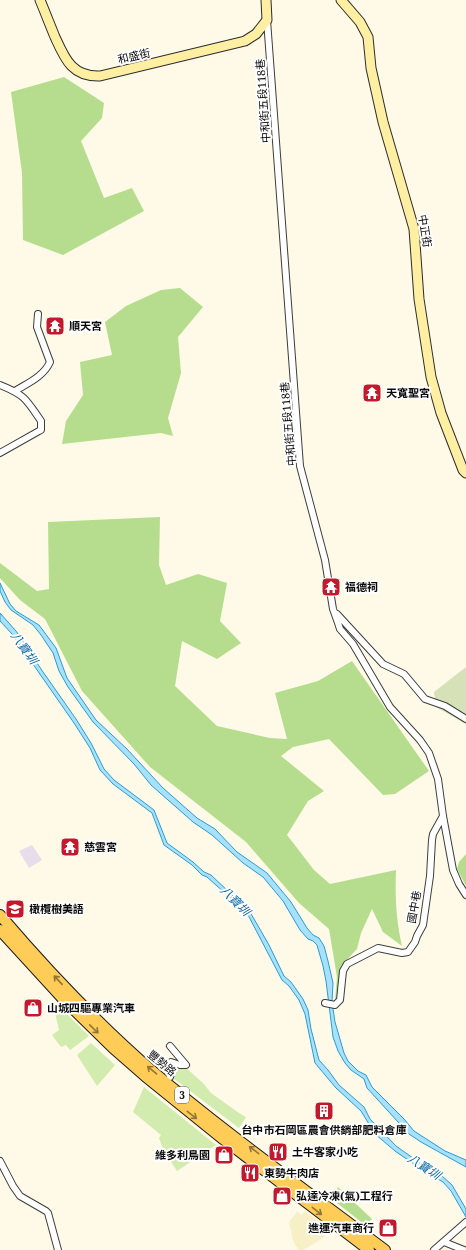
<svg xmlns="http://www.w3.org/2000/svg" width="466" height="1250" viewBox="0 0 466 1250" font-family="'Noto Serif','Noto Sans TC',serif">
<style>
.industrial{fill:#e8ddea}
.farmland{fill:#f7efc5}
.green{fill:#d2ebae}
.forest{fill:#b6dd8d}
.cemetery{fill:#d6e1b8}
.water{fill:#a7e1fb;stroke:#299cd7}
.lines{fill:none;stroke-linecap:round;stroke-linejoin:round}
.street-casing{stroke:#3d3d3d;stroke-width:8}
.secondary-casing{stroke:#2c2c2c;stroke-width:11}
.primary-casing{stroke:#1b1b1b;stroke-width:12}
.street{stroke:#fff;stroke-width:6}
.secondary{stroke:#ffefa2;stroke-width:9}
.primary{stroke:#ffcc57;stroke-width:10}
.oneway{stroke:#917534}
.labels{text-anchor:middle;stroke-width:4;stroke-linejoin:round;paint-order:stroke}
.shield{fill:#fff;stroke:#545454;stroke-width:1}
.shield-label{font-size:10px;font-weight:bold;fill:#0a0a0a}
.street-label{font-size:11px;fill:#0a0a0a;stroke:#fff}
.poi-label{font-size:11px;font-weight:bold;fill:#0a0a0a;stroke:#fff;text-anchor:start}
.water-label{font-size:12px;font-style:italic;fill:#0c6aa3;stroke:#fff}
</style>
<rect width="100%" height="100%" fill="#fff9e7"/>
<!-- industrial -->
<path class="industrial" d="M32 845 42 860 29 868 19 851Z"/>
<!-- farmland -->
<path class="farmland" d="M305 1211 330 1230 323 1238 303 1250H298L293 1240 289 1222 297 1212 302 1215Z"/>
<!-- green -->
<path class="green" d="M59 1006 89 1036 70 1050 66 1045 61 1047 52 1035 59 1030 54 1008Z
M91 1043 115 1065 97 1086 77 1055Z
M171 1064 185 1067 203 1083 211 1093 239 1113 246 1117 239 1128 173 1078 171 1067Z
M144 1087 216 1145 177 1171 163 1149 159 1138 161 1135 133 1112Z"/>
<!-- forest -->
<path class="forest" d="M64 77 104 103 102 118 81 141 104 198 132 188 144 211 63 255 23 240 22 173 11 92Z
M180 288 203 307 178 337 181 373 168 418 173 436 161 433 62 444 66 421 83 395 80 362 112 355 105 322 126 306 161 290Z
M160 517 159 565 166 585 198 574 227 583 220 621 241 643 217 659 182 641 175 686 217 726 270 738 287 739 275 693 318 681 352 661 429 771 395 794 383 795 329 739 293 747 281 756 324 791 308 801 287 835 314 870 330 884 396 870C395 896 396 920 402 946L383 932 372 909 361 933 357 949 341 966 338 997 335 1000 337 977 329 929 299 903 246 842 150 767 82 691 45 619 20 600 0 578V563L37 591 49 589 48 522Z
M466 854V886L457 869 459 862Z
M338 1187 372 1219 365 1225 332 1199Z"/>
<!-- cemetery -->
<path class="cemetery" d="M466 667V724L436 707 434 692Z"/>
<!-- water -->
<path class="water" d="M0 583 10 604 16 611 39 625 56 648 67 678 96 720 127 749 163 788 197 818 215 829 237 852 267 873 291 902 307 928 313 935 319 938 324 946 328 961 333 983 332 1002 335 1022 344 1053 348 1061 358 1071 366 1075 372 1087 404 1119 414 1131 445 1151 466 1160V1167L421 1142 409 1134 367 1088 364 1079 351 1070 345 1063 338 1051 333 1037 326 981 323 966 317 945 313 941 308 939 300 930 283 901 263 877 243 863 212 835 193 822 151 785 134 764 93 722 68 687 59 671 53 653 41 635 33 625 11 610 5 602 0 591Z
M0 613 16 631 41 669 76 719 91 743 104 769 114 780 154 810 167 843 193 862 204 872 211 875 250 912 269 945 284 976 291 982 303 999 308 1010 311 1029 319 1060 328 1070 339 1085 364 1107 370 1119 396 1146 427 1168 441 1175 452 1185 466 1209V1217L451 1191 443 1182 427 1173 395 1151 375 1134 361 1111 336 1088 315 1063 305 1014 299 1000 289 986 282 980 247 913 207 877 202 875 192 865 164 845 152 813 113 784 100 770 90 748 74 723 12 634 0 621Z"/>
<g class="lines">
<!-- street casing -->
<g class="street-casing">
<path id="street" d="M267 20 300 466 325 560 333 609 338 623 340 629 353 644 390 707 420 740 429 753 438 779 443 816 453 870 459 884 466 895
M0 385C25 395 26 399 41 421V430L39 431 0 453
M15 391C28 383 44 376 50 362L37 327 38 314
M337 614 383 664 404 674 425 699 445 706 466 719
M325 1003 335 1005 340 1000 343 971 347 964 378 948 402 953 408 952 415 942 417 936 423 925 430 876 432 840 433 834 443 816
M170 1046 186 1065H180L171 1062 168 1066 171 1073 170 1077
M0 1161 13 1186 20 1196 46 1211 48 1213 58 1250
M444 1242 464 1250
M434 1250 466 1222"/>
</g>
<!-- secondary casing -->
<g class="secondary-casing">
<path id="secondary" d="M40 0C45 12 50 25 55 37 65 59 72 77 100 76L245 41 256 34 267 20 266 0
M341 0 360 22 368 37 371 68 383 122 414 229 419 299 431 377 441 413 463 470 466 473"/>
</g>
<!-- primary casing -->
<g class="primary-casing">
<path id="primary" d="M0 915C47 970 96 1022 150 1069 225 1133 307 1191 385 1250
M0 930 63 999 113 1048 145 1076 223 1139 369 1250"/>
</g>
<!-- street -->
<use href="#street" class="street"/>
<!-- secondary -->
<use href="#secondary" class="secondary"/>
<!-- primary -->
<use href="#primary" class="primary"/>
</g>
<!-- one-way arrows -->
<defs><path id="oneway-shaft" d="M-6 0H5M1.5-3L5.5 0L1.5 3" fill="none" stroke-width="1.6" stroke-linecap="round" stroke-linejoin="round"/></defs>
<g class="oneway">
<use href="#oneway-shaft" transform="translate(58 980) rotate(-133)"/>
<use href="#oneway-shaft" transform="translate(94 1029) rotate(44)"/>
<use href="#oneway-shaft" transform="translate(152 1070) rotate(-140)"/>
<use href="#oneway-shaft" transform="translate(192 1115) rotate(38)"/>
<use href="#oneway-shaft" transform="translate(254 1150) rotate(-143)"/>
<use href="#oneway-shaft" transform="translate(317 1211) rotate(38)"/>
</g>
<!-- icons -->
<defs>
<g id="temple-square" transform="scale(1)"><rect x="-9" y="-9" width="18" height="18" rx="4" fill="#c3192c" stroke="#fff"/><path d="M0-6L5-2H3V0L6.5 2.5H4V6H1.5V3h-3V6H-4V2.5H-6.5L-3 0V-2H-5Z" fill="#fff"/></g>
<g id="school-square" transform="scale(1)"><rect x="-9" y="-9" width="18" height="18" rx="4" fill="#c3192c" stroke="#fff"/><path d="M0-5L7-2L0 1L-7-2ZM-4 1L0 2.5L4 1V4Q0 6-4 4Z" fill="#fff"/></g>
<g id="shop-square" transform="scale(1)"><rect x="-9" y="-9" width="18" height="18" rx="4" fill="#c3192c" stroke="#fff"/><path d="M-5-2.5h2.3a2.7 3.5 0 0 1 5.4 0H5L5.5 6h-11ZM-1.5-2.5h3a1.5 2.3 0 0 0-3 0Z" fill="#fff"/></g>
<g id="building-square" transform="scale(1)"><rect x="-9" y="-9" width="18" height="18" rx="4" fill="#c3192c" stroke="#fff"/><path d="M-4-6H4V6H1V3H-1V6H-4ZM-2.5-4.3h1.7v1.8h-1.7ZM.8-4.3h1.7v1.8H.8ZM-2.5-1h1.7V.8h-1.7ZM.8-1h1.7V.8H.8Z" fill="#fff"/></g>
<g id="restaurant-square" transform="scale(1)"><rect x="-9" y="-9" width="18" height="18" rx="4" fill="#c3192c" stroke="#fff"/><path d="M-5-6h1v4h1v-4h1v4h1v-4h1v5L-1.5 .5V6h-2V.5L-5-1ZM5-6V6H3V1.5H1.5Q1.5-4 5-6Z" fill="#fff"/></g>
</defs>
<g fill-rule="evenodd">
<use href="#temple-square" x="55" y="326"/>
<use href="#temple-square" x="372" y="393"/>
<use href="#temple-square" x="331" y="587"/>
<use href="#temple-square" x="70" y="847"/>
<use href="#school-square" x="15" y="909"/>
<use href="#shop-square" x="33" y="1008"/>
<use href="#building-square" x="324" y="1111"/>
<use href="#restaurant-square" x="278" y="1152"/>
<use href="#shop-square" x="224" y="1155"/>
<use href="#restaurant-square" x="250" y="1173"/>
<use href="#shop-square" x="282" y="1196"/>
<use href="#shop-square" x="388" y="1228"/>
</g>
<g class="labels">
<!-- shield labels -->
<rect class="shield" x="175" y="1087" width="14" height="16" rx="3"/>
<g class="shield-label">
<text x="182" y="1099">3</text>
</g>
<!-- street labels -->
<g class="street-label">
<text transform="translate(134 56) rotate(-13)" y="4">和盛街</text>
<text transform="translate(263 101) rotate(-94)" y="4">中和街五段118巷</text>
<text transform="translate(425 231) rotate(81)" y="4">中正街</text>
<text transform="translate(288 424) rotate(-95)" y="4">中和街五段118巷</text>
<text transform="translate(414 907) rotate(-80)" y="4">國中巷</text>
<text transform="translate(162 1063) rotate(40)" y="4">豐勢路</text>
</g>
<!-- poi labels -->
<g class="poi-label">
<text x="69" y="330">順天宮</text>
<text x="386" y="397">天寬聖宮</text>
<text x="345" y="591">福德祠</text>
<text x="84" y="851">慈雲宮</text>
<text x="29" y="913">橄欖樹美語</text>
<text x="47" y="1012">山城四驅專業汽車</text>
<text x="324" y="1134" text-anchor="middle">台中市石岡區農會供銷部肥料倉庫</text>
<text x="292" y="1156">土牛客家小吃</text>
<text x="210" y="1159" text-anchor="end">維多利鳥園</text>
<text x="264" y="1177">東勢牛肉店</text>
<text x="296" y="1200">弘達冷凍(氣)工程行</text>
<text x="374" y="1232" text-anchor="end">進運汽車商行</text>
</g>
<!-- water labels -->
<g class="water-label">
<text transform="translate(24 648) rotate(54)" y="4">八寶圳</text>
<text transform="translate(235 901) rotate(45)" y="4">八寶圳</text>
<text transform="translate(424 1167) rotate(33)" y="4">八寶圳</text>
</g>
</g>
</svg>
